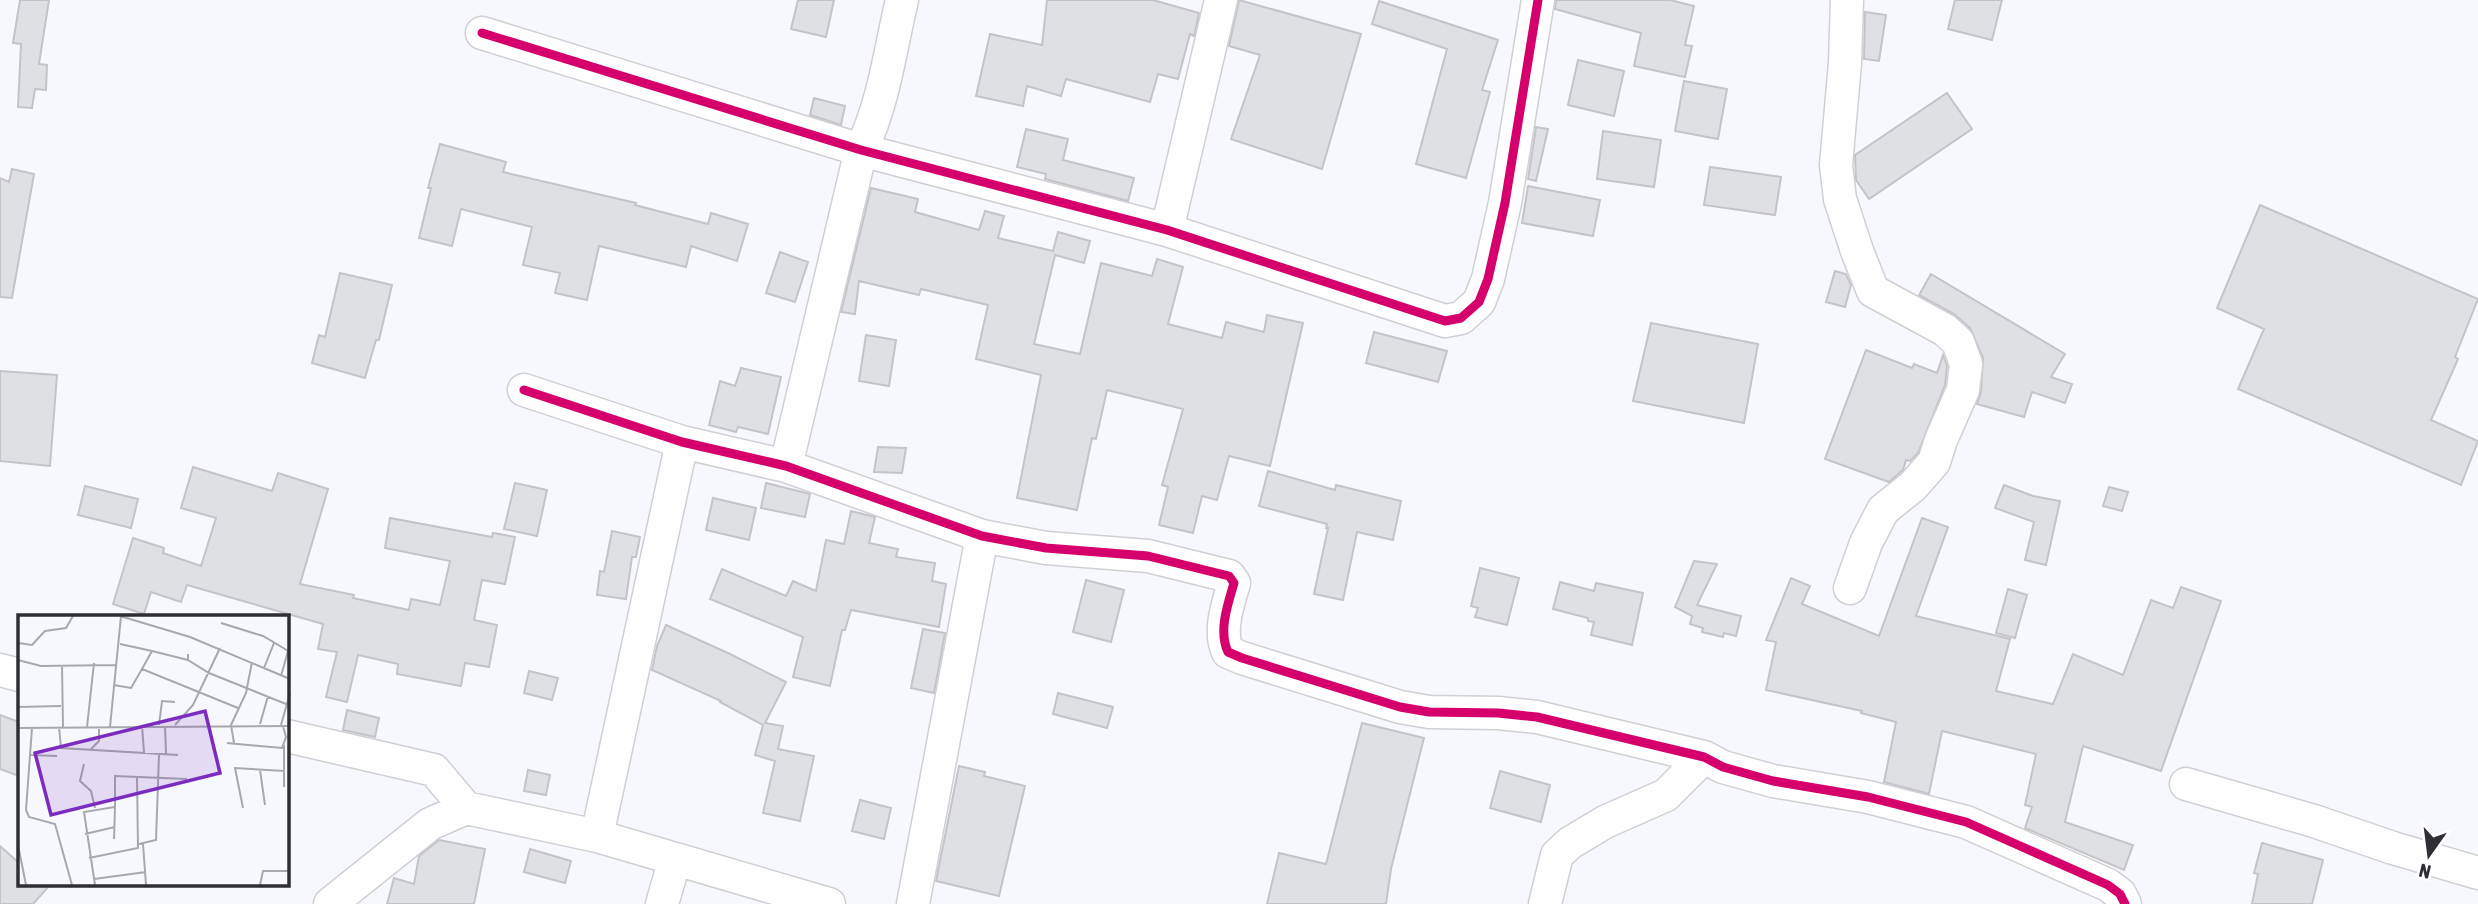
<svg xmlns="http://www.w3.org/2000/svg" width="2478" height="904" viewBox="0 0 2478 904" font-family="'Asap Condensed',sans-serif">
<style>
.building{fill:#dfe0e4;stroke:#c4c4c8;stroke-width:2}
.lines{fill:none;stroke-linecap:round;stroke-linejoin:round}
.minor-casing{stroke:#cfd0d4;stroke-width:35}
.minor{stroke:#fefeff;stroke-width:32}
.cycleway-casing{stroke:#fff;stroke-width:13}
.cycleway{stroke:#d6006c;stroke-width:9}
.inset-road{fill:none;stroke:#a7a8ac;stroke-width:2}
.view{fill:#7b2cbf;fill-opacity:0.15;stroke:#7b2cbf;stroke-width:3.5}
.inset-edge{fill:none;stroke:#2f2f33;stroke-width:3.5}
</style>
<rect width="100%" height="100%" fill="#f7f8fd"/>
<!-- building -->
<path class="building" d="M20 0H49L39 64 47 65 46 90 35 89 32 108 18 107 21 44 13 43Z
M798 0H834L826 37 791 29Z
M1047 0H1153L1199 13 1194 36 1190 34 1178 79 1158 74 1150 102 1066 79 1061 96 1027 86 1023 106 976 96 990 34 1042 45Z
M1239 0 1361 34 1322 169 1231 139 1260 55 1229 46Z
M1556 0H1670L1694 6 1685 45 1692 46 1685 77 1634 66 1641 33 1555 9Z
M1955 0H2002L1992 40 1948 29Z
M1379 1 1498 40 1482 90 1490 92 1466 178 1416 164 1447 49 1372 24Z
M1865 12 1886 15 1879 61 1864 59Z
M1578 60 1624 71 1614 116 1568 105Z
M1684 81 1727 89 1718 139 1675 131Z
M1947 93 1972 129 1869 199 1856 180 1855 155Z
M814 98 845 106 841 125 810 115Z
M1536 127 1548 129 1536 181 1528 179Z
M1026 129 1068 139 1063 160 1134 178 1128 201 1045 179 1046 174 1017 167Z
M1603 131 1661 140 1654 187 1597 179Z
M440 144 506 162 503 172 636 203 635 205 708 224 711 213 748 224 737 261 691 246 686 267 599 246 587 300 555 293 560 273 523 265 532 227 461 209 452 246 419 238 431 188H428Z
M1710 167 1781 177 1775 215 1704 205Z
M12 169 34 174 12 298 0 297V178L9 182Z
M1528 186 1600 200 1593 236 1522 223Z
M871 188 918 199 915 212 979 230 985 211 1004 216 998 238 1053 251 1058 232 1090 241 1084 263 1055 255 1034 344 1080 354 1101 263 1152 276 1157 259 1183 267 1168 324 1222 338 1226 322 1264 332 1267 315 1303 323 1270 466 1229 456 1217 500 1202 496 1193 533 1159 525 1168 487 1162 485 1183 409 1107 390 1096 439 1092 438 1077 510 1017 498 1041 375 976 359 988 305 921 289 919 295 859 281 855 314 841 312Z
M2260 205 2478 299 2455 357 2458 359 2431 420 2478 441 2461 485 2238 389 2264 329 2217 308Z
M780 252 808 262 795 302 766 293Z
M1835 271 1846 274 1851 285 1845 307 1826 302Z
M340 273 392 285 379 340H376L365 378 312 363 319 335 325 337Z
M1931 274 2065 354 2051 377 2072 384 2065 403 2032 392 2024 417 1977 404 1981 392 1983 358 1970 328 1954 314 1919 295Z
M1651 323 1758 344 1744 423 1633 401Z
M1374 332 1447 351 1438 382 1366 363Z
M866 335 896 340 889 386 859 381Z
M1866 350 1912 368 1914 364 1937 373 1943 355 1947 366 1945 385 1918 453 1910 461 1906 460 1903 470 1889 482 1825 459Z
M741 368 781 377 768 434 738 427 736 432 709 425 720 381 735 386Z
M0 371 57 375 50 466 0 461Z
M878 447 906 448 902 473 874 472Z
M193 467 272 491 278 473 328 489 300 584 354 595 353 598 409 610 411 599 440 605 450 561 385 548 390 518 492 537 493 533 515 537 505 584 482 580 474 620 497 625 489 667 465 663 461 686 397 674 398 664 358 655 347 702 326 697 337 652 318 649 323 624 187 585 181 602 151 592 144 614 113 604 133 538 164 548 163 553 201 566 216 518 181 508Z
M1268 471 1335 490 1336 485 1401 501 1393 540 1357 532 1343 600 1314 594 1328 528H1326L1327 524 1259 506Z
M515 483 547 490 537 536 504 529Z
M766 483 810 494 805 517 761 508Z
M2004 485 2033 496 2060 501 2046 565 2025 560 2034 522 1995 508Z
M85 486 138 499 131 528 78 515Z
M2109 487 2128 492 2122 511 2103 506Z
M713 498 756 508 749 540 706 530Z
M851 511 875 517 869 543 898 549 896 557 935 563 932 581 946 584 939 627 851 610 845 630H842L830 686 793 677 803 637 710 599 722 569 786 596 793 581 816 591 826 540 844 544Z
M1922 518 1948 527 1916 616 2010 639 1996 691 2053 704 2073 654 2123 675 2151 600 2173 608 2181 587 2221 601 2161 771 2083 746 2065 822 2133 845 2124 870 2025 828 2032 807 2025 805 2036 754 1942 731 1929 794 1884 782 1896 722 1861 713 1862 711 1766 690 1776 642 1766 640 1791 578 1810 586 1802 604 1879 636Z
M612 531 640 537 636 557H632L626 599 597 595 600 571 604 572Z
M1694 561 1717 564 1697 605 1741 616 1736 636 1724 633 1723 637 1702 632 1703 628 1690 624 1692 616 1675 607Z
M1480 568 1519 578 1507 625 1475 617 1478 608 1471 606Z
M1086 580 1124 590 1111 642 1073 632Z
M1560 582 1594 591 1596 583 1643 593 1632 645 1591 635 1594 622 1588 621V618L1553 609Z
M2008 589 2027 595 2015 638 1996 633Z
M666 625 730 654 786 682 765 723 783 726 778 749 814 756 800 821 763 813 775 761 755 755 763 725 720 702 721 701 652 670 657 646Z
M923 629 945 633 934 693 911 688Z
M529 671 558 678 552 700 524 693Z
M1058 693 1113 707 1107 728 1053 714Z
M347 710 379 718 375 737 343 730Z
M0 715 19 722V776L0 769Z
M1362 723 1424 738 1391 869 1386 904H1267L1279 853 1326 864Z
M959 766 985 772 984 776 1025 786 999 896 936 881Z
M528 770 550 775 546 795 524 791Z
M1500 771 1550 785 1541 822 1490 808Z
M860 800 891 808 884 839 852 831Z
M439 840 485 849 474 904H387L394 878 414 884 419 856Z
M2262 843 2323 860 2312 904H2252L2258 874 2254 873Z
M0 846 19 863V885H50L33 904H0Z
M530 849 571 861 565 883 524 872Z"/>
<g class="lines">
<!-- minor casing -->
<g class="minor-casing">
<path id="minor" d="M1847 0 1845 63 1836 165 1840 199 1857 251 1873 291 1945 330 1958 342 1966 364 1963 390 1941 440 1934 462 1913 486 1883 510 1866 543 1850 588
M482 33 861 150 1167 230 1445 321 1461 318 1479 302 1488 279 1505 203 1538 0
M1167 230 1221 0
M524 390 682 442 786 466 982 536 1046 548 1148 556 1229 576 1234 583C1228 604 1218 631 1228 652L1242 658 1400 707 1429 712 1498 713 1537 717 1704 757 1723 767 1773 781 1868 797 1966 822 2108 885 2120 894 2125 904
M786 466 861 150C884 103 890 50 902 0
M0 670 19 675
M287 736 434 770 466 808
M2186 784 2314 821 2393 848 2478 873
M597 836 682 442
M330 904 430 824 466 808 597 836 829 904
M662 904 675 859
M913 904 982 536
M1545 904 1557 855 1570 843 1605 822 1666 795 1704 757"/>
</g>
<!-- minor -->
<use href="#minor" class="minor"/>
<!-- cycleway casing -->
<g class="cycleway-casing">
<path id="cycleway" d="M482 33 861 150 1167 230 1445 321 1461 318 1479 302 1488 279 1505 203 1538 0
M524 390 682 442 786 466 982 536 1046 548 1148 556 1229 576 1234 583C1228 604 1218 631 1228 652L1242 658 1400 707 1429 712 1498 713 1537 717 1704 757 1723 767 1773 781 1868 797 1966 822 2108 885 2120 894 2125 904"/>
</g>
<!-- cycleway -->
<use href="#cycleway" class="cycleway"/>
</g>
<!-- overview -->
<g transform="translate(18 615)">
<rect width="271" height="271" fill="#f7f8fd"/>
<path class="inset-road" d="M102 1 172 22 272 64M203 8 245 21 272 37M0 28 14 30 27 16 48 13 55 1M102 29 134 36 124 54 220 93M134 36 170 45M170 39V45L191 58 268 89M0 45 23 51 99 50M44 50 45 112M246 53 256 28M263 61 270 36M96 70 113 73 124 54M0 92 43 91M242 109 250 81M124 110 126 138M141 110 144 86 157 87M157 110 175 90 202 33M263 110 272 78M147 111 148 139M41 112 43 133 160 140M69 112 76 48M92 112 103 1M0 113 272 111M14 113 8 195 11 202 37 209 54 270M209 128 264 133 268 122 265 111M216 128 213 110 228 78 234 47M73 134 81 126V112M13 140 39 141M66 149 62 166 73 176 77 193M242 155 247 190M266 172V130M225 193 217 153 267 156M67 219 97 212M96 224 97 192M121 229 138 225 141 140M125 229 128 270M0 230 8 270M71 243 120 233 119 162M76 264 128 257M77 270 66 197 97 192V161L169 164M242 270 245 256H272"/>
<path class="view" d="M187 96 202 158 33 200 17 138Z"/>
<rect width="271" height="271" class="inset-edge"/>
</g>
<!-- north arrow -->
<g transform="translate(2429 855) rotate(194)" stroke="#ffffff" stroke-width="5" paint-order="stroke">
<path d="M0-5L12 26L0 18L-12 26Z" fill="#2f2f33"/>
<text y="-10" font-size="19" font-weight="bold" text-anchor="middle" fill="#2f2f33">N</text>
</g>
</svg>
